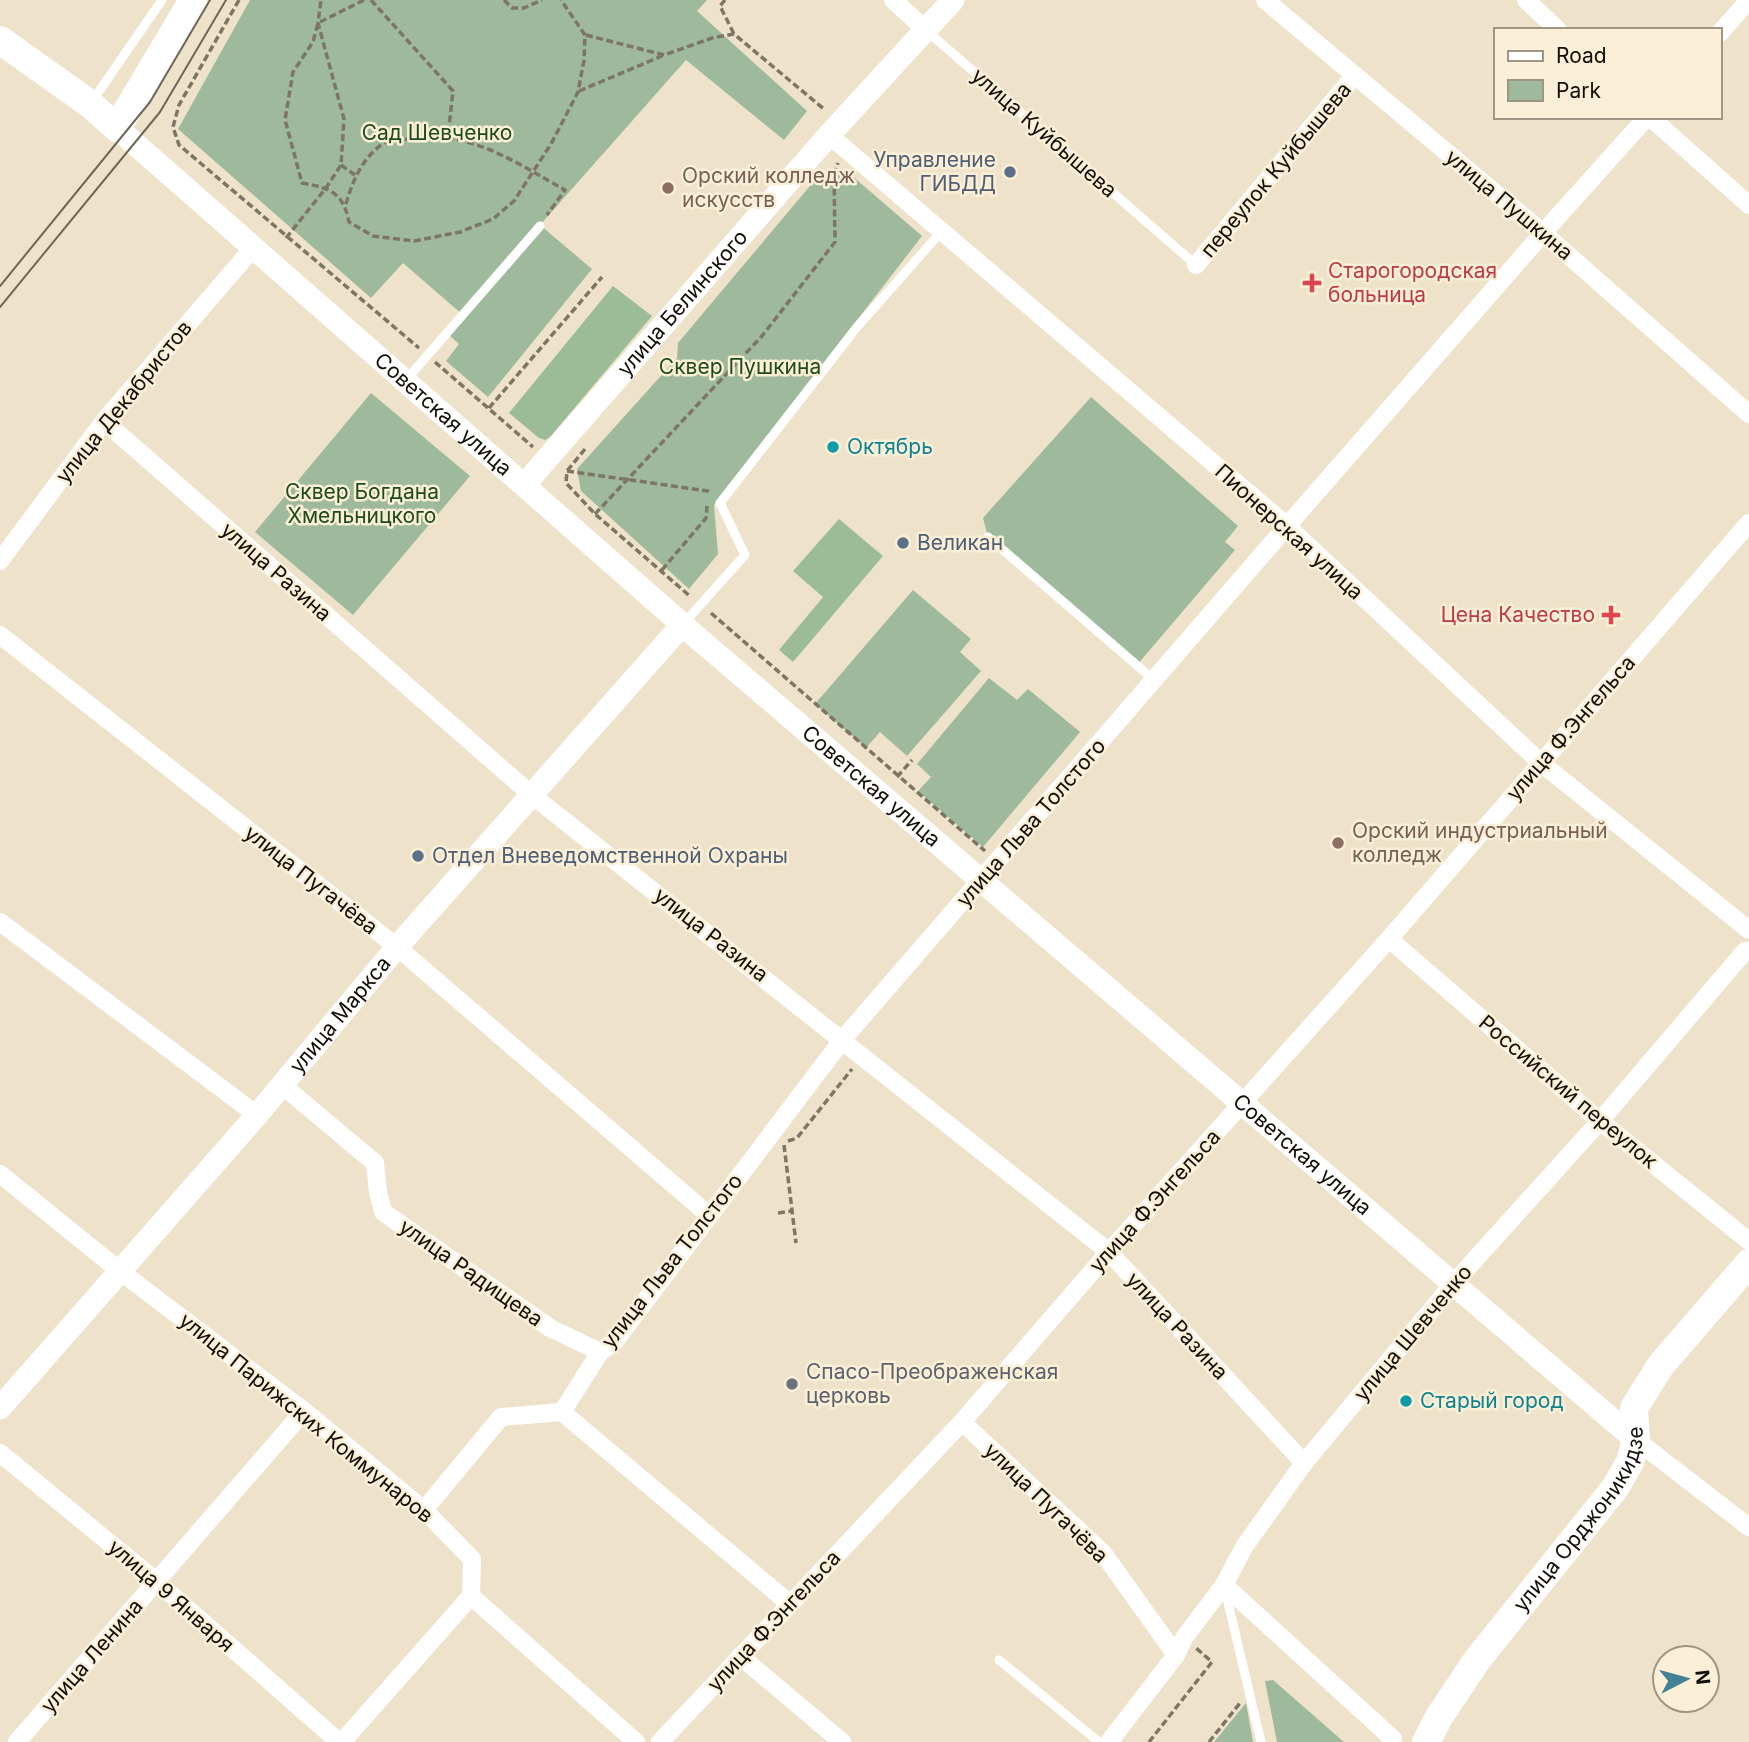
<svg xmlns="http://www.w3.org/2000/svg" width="1749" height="1742" viewBox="0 0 1749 1742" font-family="Inter,sans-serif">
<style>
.green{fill:#9eb99b}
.forest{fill:#9bbc97}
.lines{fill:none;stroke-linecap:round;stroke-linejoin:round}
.path{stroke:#7d7665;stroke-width:3.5;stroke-dasharray:7 3.5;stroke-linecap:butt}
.service{stroke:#fff;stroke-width:9}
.minor{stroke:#fff;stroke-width:18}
.tertiary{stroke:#fff;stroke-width:23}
.primary{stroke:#fff;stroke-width:28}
.tram{stroke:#6e6758;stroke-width:2}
.service-dot{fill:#5c6f8a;stroke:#fbf0d7;stroke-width:2.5}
.education-dot{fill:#8d6e63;stroke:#fbf0d7;stroke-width:2.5}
.health-dot{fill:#e0444e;stroke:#fbf0d7;stroke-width:2.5}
.culture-dot{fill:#0f9aa8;stroke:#fbf0d7;stroke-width:2.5}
.worship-dot{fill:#6b7280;stroke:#fbf0d7;stroke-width:2.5}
.labels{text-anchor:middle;stroke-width:5;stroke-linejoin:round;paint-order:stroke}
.park-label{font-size:21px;fill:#1d4b1b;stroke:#fbf0d7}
.street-label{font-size:21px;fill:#120e06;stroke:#fbf0d7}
.service-label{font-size:21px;fill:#4e5e75;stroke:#fbf0d7;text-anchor:start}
.education-label{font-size:21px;fill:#785e54;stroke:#fbf0d7;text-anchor:start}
.health-label{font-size:21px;fill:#be3a42;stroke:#fbf0d7;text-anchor:start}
.culture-label{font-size:21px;fill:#0d838f;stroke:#fbf0d7;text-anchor:start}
.worship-label{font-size:21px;fill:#5b616d;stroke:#fbf0d7;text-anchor:start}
</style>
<rect width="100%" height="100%" fill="#eee3ca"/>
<!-- green -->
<path class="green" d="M250 0H707L697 11 807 111 784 140 686 60 540 225 592 269 488 397 446 361 459 344 449 335 463 315 403 263 371 298 178 129Z
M820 174 851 175 922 236 714 505 718 554 689 589 581 491 577 469 677 358 678 343Z
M371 393 470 476 353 615 255 532Z
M1091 397 1238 526 1225 542 1235 550 1137 665 988 537 983 518Z
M913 590 971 639 960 652 981 671 907 756 880 732 866 748 815 704Z
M989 678 1017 700 1028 689 1080 732 983 847 918 791 931 777 917 764Z
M1273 1680 1344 1742H1277L1265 1681Z
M1246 1703 1253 1742H1214Z"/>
<!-- forest -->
<path class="forest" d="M613 286 652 316 550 437 545 440 539 438 509 413Z
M839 519 883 556 793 662 779 650 823 597 793 571Z"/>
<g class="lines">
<!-- path -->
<path class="path" d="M239 0 179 105 173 127 179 145 419 348
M364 0 318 23 313 42 293 72 285 120 302 183C330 188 343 192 349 222L373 236 414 241 460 232 493 219 514 201 551 144 578 92 584 60 585 35 561 0
M371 0 453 91 448 136
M504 0 512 8H524L542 0
M725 0 720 6 734 34
M586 35 664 55 712 38 734 34 825 110
M579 91 662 56
M341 165 355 175
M346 204C352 182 362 159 381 145 388 140 400 140 408 139 467 128 515 162 565 190L547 215
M286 238 326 188 341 165 344 119 318 23 321 0
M435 362 533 447
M489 408 602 277
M585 449 567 471 566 483 595 514 691 597
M567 471 708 491 711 494
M595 514 762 336 835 242 834 174 838 163
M662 570 706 518 707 506
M711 613 985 851
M897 777 912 760
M788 1141 797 1138 852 1069
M784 1145 796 1243
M778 1213 791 1211
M1149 1742 1212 1662 1196 1648
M1209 1742 1240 1703"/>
<!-- service -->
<path class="service" d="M927 31 1196 265
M93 100 162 0
M406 380 540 226
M988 537 1154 680
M684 623 745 555 720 503 857 327 941 232
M1225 1590 1261 1742
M999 1660 1099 1742"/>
<!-- minor -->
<path class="minor" d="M893 0 926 30
M1265 0 1543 233 1749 414
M1526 0 1558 30
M1719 34 1749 0
M1650 117 1749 205
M829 135 1287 526 1541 763 1749 930
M1196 265 1355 75
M104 421 533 796 1109 1252 1304 1463
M0 561 104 421 254 247
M0 635 397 947 710 1216
M0 922 257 1115
M1389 939 1600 1121 1749 1241
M282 1085 375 1163 378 1192 383 1212 550 1328 600 1352
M0 1174 120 1271 304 1411 424 1510 472 1559 471 1596 636 1742
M562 1412 790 1604
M962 1422 1103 1553 1176 1655
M1636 1440 1749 1527
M0 1453 156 1581 339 1742
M424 1510 501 1417 562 1412 600 1352 615 1341 843 1039 1287 526 1543 233 1647 117
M1224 1585 1393 1739
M740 1656 842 1742
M17 1742 304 1411
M342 1742 471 1596
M660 1742 962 1422 1109 1252 1389 939 1749 523
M1109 1742 1176 1655 1184 1638 1224 1585 1244 1547 1304 1463 1452 1285 1600 1121 1745 951H1749"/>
<!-- tertiary -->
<g class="tertiary">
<path id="s1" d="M117 128 700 640 1636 1440"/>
<path id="s2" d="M525 484 829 135 953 0"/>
<path id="s3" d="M0 1408 257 1115 397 947 683 624"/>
</g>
<!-- primary -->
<g class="primary">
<path d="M0 40 90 104 117 128 193 0"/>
<path id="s4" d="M1426 1742 1439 1717 1477 1660 1615 1488 1630 1462 1636 1440 1634 1408 1661 1365 1749 1263"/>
</g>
<!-- tram -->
<path class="tram" d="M0 286 150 102 210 0
M0 307 160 112 226 0"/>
</g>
<!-- markers -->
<g class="service-dot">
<circle cx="1010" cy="172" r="7"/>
<circle cx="903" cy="543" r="7"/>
<circle cx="418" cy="856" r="7"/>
</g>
<g class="education-dot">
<circle cx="668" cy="188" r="7"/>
<circle cx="1338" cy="843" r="7"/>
</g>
<g class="health-dot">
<path d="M1308.5 272.5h7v7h7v7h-7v7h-7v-7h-7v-7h7z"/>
<path d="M1607.5 604.5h7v7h7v7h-7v7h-7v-7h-7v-7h7z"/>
</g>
<g class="culture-dot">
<circle cx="833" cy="447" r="7"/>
<circle cx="1406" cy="1401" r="7"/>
</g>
<circle class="worship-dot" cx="792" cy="1384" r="7"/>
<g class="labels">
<!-- park labels -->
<g class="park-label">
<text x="437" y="140">Сад Шевченко</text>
<text x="740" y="374">Сквер Пушкина</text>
<text x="362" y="499">Сквер Богдана<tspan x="362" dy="24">Хмельницкого</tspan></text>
</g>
<!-- street labels -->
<g class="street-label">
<text transform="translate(1044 133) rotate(41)" y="7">улица Куйбышева</text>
<text transform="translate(1276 170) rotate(-50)" y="7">переулок Куйбышева</text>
<text transform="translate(1509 205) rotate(40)" y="7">улица Пушкина</text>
<text dy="7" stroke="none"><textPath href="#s2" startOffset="240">улица Белинского</textPath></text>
<text transform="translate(124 402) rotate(-51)" y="7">улица Декабристов</text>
<text dy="7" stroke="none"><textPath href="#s1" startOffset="434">Советская улица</textPath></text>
<text transform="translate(1289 532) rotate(42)" y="7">Пионерская улица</text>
<text transform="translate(276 572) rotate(41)" y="7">улица Разина</text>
<text transform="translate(1571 728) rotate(-49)" y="7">улица Ф.Энгельса</text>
<text dy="7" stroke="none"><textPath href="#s1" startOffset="1001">Советская улица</textPath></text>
<text transform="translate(1031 823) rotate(-49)" y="7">улица Льва Толстого</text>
<text transform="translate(311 880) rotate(38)" y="7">улица Пугачёва</text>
<text transform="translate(711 935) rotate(38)" y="7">улица Разина</text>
<text dy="7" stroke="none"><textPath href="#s3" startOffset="520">улица Маркса</textPath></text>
<text transform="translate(1568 1092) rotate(40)" y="7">Российский переулок</text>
<text dy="7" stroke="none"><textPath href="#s1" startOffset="1568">Советская улица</textPath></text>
<text transform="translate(1155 1201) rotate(-48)" y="7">улица Ф.Энгельса</text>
<text transform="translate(672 1261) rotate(-52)" y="7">улица Льва Толстого</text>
<text transform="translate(471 1273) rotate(35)" y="7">улица Радищева</text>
<text transform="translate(1177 1326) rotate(47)" y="7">улица Разина</text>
<text transform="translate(1413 1333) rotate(-50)" y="7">улица Шевченко</text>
<text transform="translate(306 1418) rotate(39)" y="7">улица Парижских Коммунаров</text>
<text transform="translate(1046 1503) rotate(44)" y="7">улица Пугачёва</text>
<text dy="7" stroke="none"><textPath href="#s4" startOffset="273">улица Орджоникидзе</textPath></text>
<text transform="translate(171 1596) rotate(41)" y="7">улица 9 Января</text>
<text transform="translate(774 1621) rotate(-47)" y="7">улица Ф.Энгельса</text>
<text transform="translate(92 1656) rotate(-49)" y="7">улица Ленина</text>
</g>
<!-- service labels -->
<g class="service-label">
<text x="996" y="167" text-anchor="end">Управление<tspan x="996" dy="24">ГИБДД</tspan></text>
<text x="917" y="550">Великан</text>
<text x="432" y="863">Отдел Вневедомственной Охраны</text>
</g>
<!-- education labels -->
<g class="education-label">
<text x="682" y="183">Орский колледж<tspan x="682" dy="24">искусств</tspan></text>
<text x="1352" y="838">Орский индустриальный<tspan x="1352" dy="24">колледж</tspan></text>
</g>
<!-- health labels -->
<g class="health-label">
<text x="1328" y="278">Старогородская<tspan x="1328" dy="24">больница</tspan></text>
<text x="1595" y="622" text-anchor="end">Цена Качество</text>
</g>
<!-- culture labels -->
<g class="culture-label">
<text x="847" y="454">Октябрь</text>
<text x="1420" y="1408">Старый город</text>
</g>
<!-- worship labels -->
<g class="worship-label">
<text x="806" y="1379">Спасо-Преображенская<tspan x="806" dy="24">церковь</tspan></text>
</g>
</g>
<!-- legend -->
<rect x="1494" y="28" width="228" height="91" fill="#fbf0d7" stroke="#9e9683" stroke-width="2"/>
<rect x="1508" y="51" width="35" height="10" fill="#ffffff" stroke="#9e9683" stroke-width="2"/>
<text x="1556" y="63" font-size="21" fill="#120e06">Road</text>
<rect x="1508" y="80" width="35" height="21" fill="#9eb99b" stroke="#9e9683" stroke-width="2"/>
<text x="1556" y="98" font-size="21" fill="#120e06">Park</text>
<!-- north arrow -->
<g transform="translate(1686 1679) rotate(84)"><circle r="33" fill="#fbf0d7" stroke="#9e9683" stroke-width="2"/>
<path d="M0-5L12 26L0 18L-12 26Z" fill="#418394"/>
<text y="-10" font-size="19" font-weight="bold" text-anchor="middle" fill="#120e06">N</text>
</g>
</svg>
